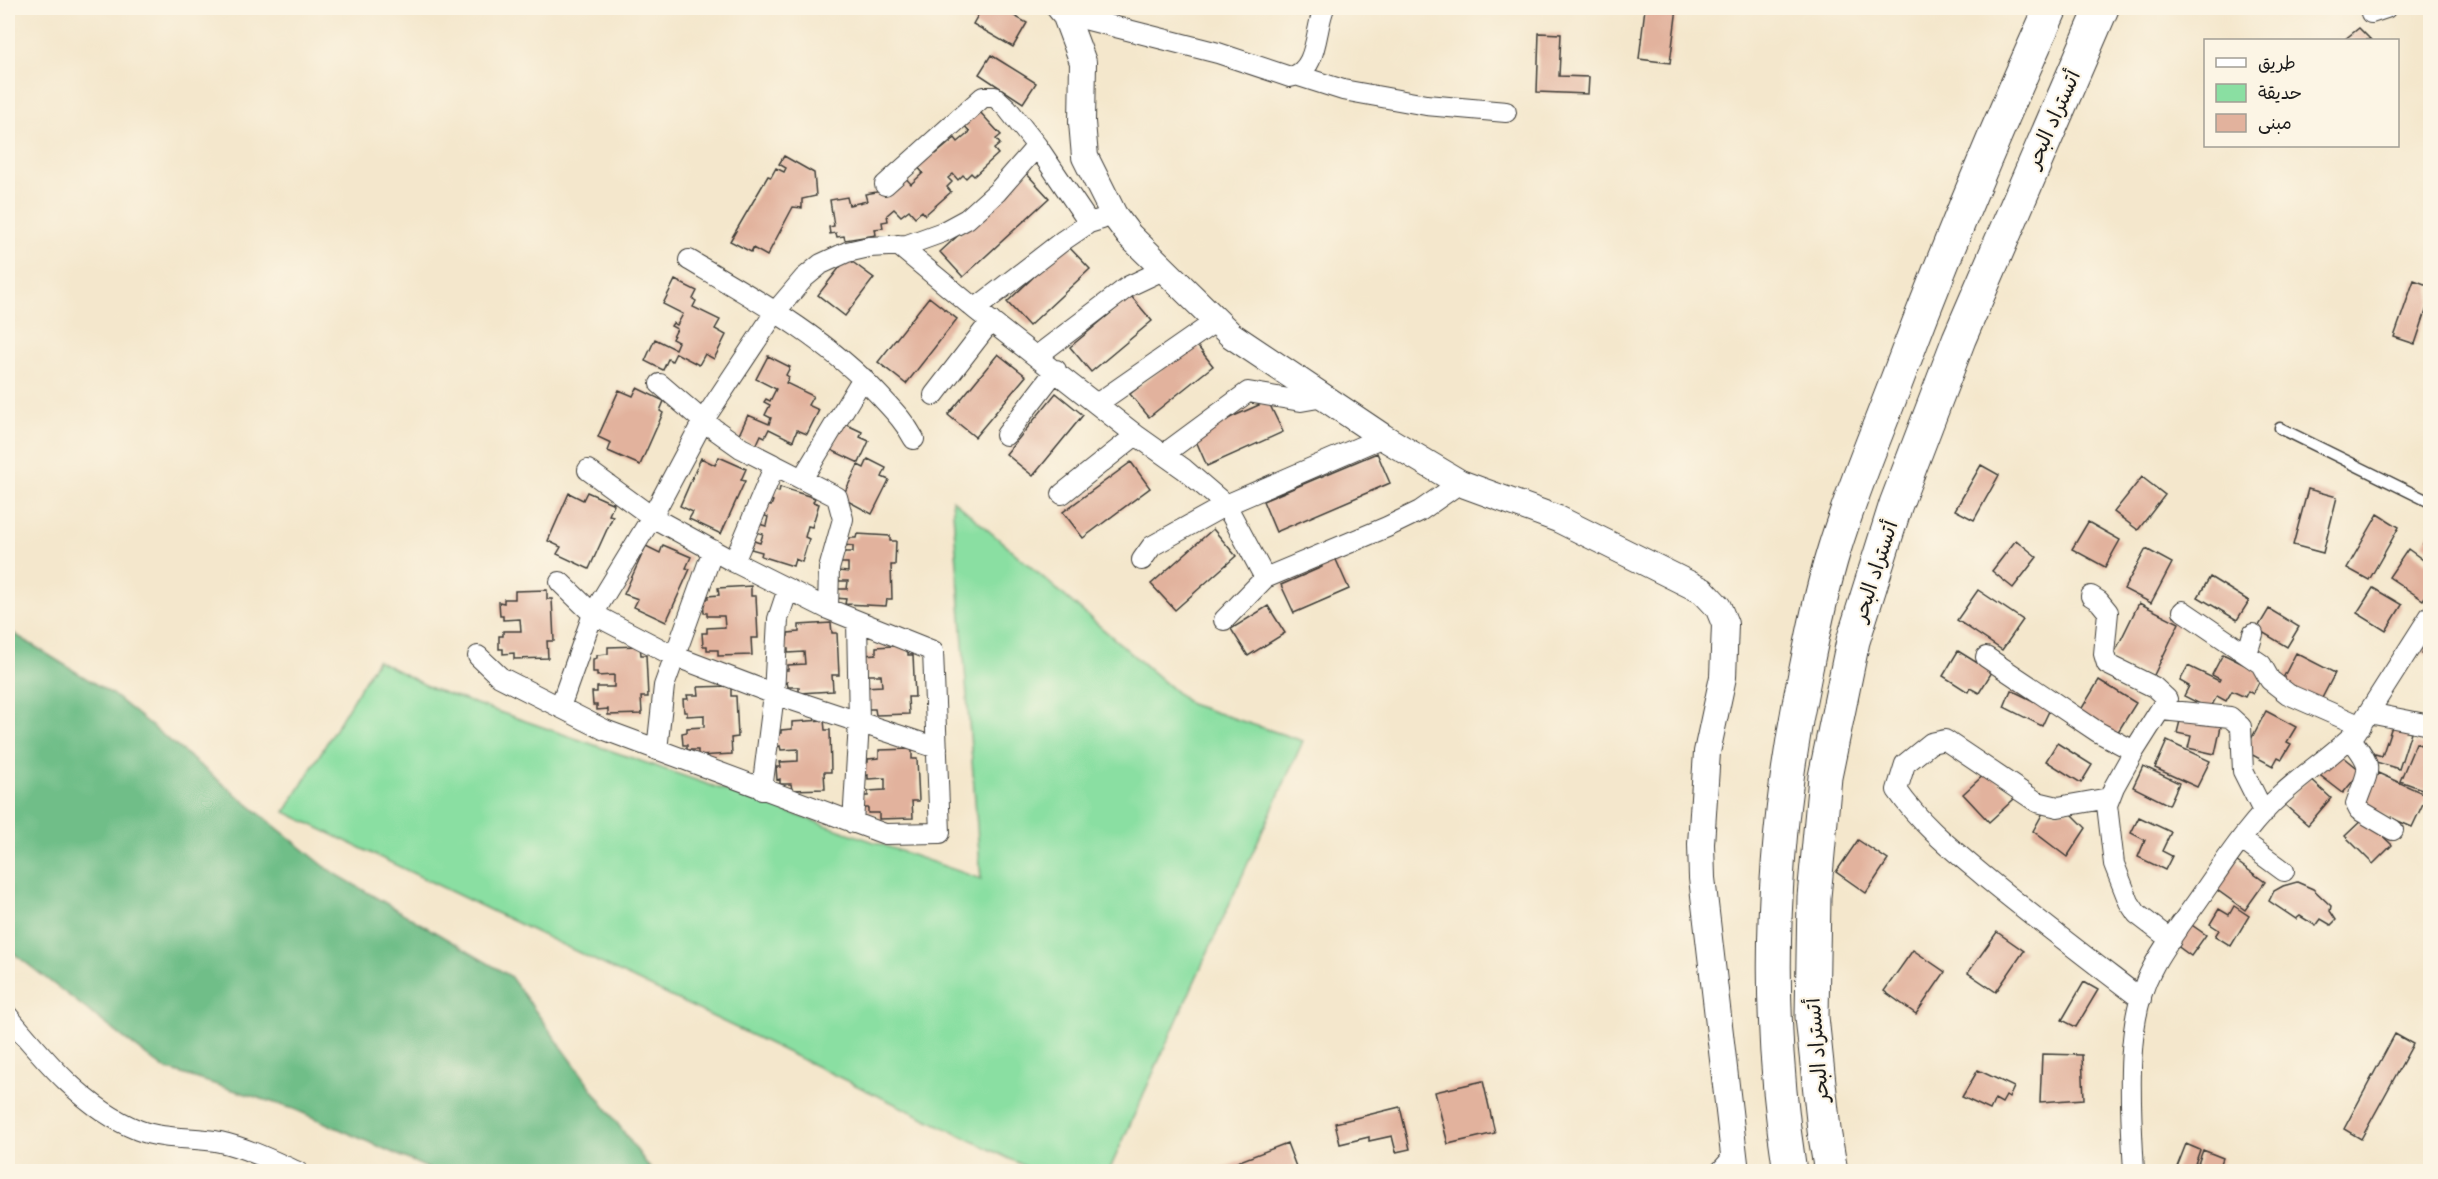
<svg xmlns="http://www.w3.org/2000/svg" width="2438" height="1179" viewBox="0 0 2438 1179" font-family="'Gochi Hand','Playpen Sans Arabic',sans-serif">
<style>
.green{fill:#8adfa2;stroke:#537e5f;stroke-width:1.5}
.forest{fill:#6fbe88;stroke:#466d52;stroke-width:1.5}
.building{fill:#e2b29d}
.lines{fill:none;stroke-linecap:round;stroke-linejoin:round}
.service-casing{stroke:#3c3a36;stroke-width:13}
.minor-casing{stroke:#3c3a36;stroke-width:22}
.tertiary-casing{stroke:#3c3a36;stroke-width:28}
.motorway-casing{stroke:#3c3a36;stroke-width:35}
.service{stroke:#fff;stroke-width:10}
.minor{stroke:#fff;stroke-width:20}
.tertiary{stroke:#fff;stroke-width:26}
.motorway{stroke:#fff;stroke-width:33}
.labels{text-anchor:middle;stroke-width:4.5;stroke-linejoin:round;paint-order:stroke}
.street-label{font-size:21px;fill:#1c1c1c;stroke:#fcf5e5}
</style>
<rect width="100%" height="100%" fill="#fcf5e5"/>
<filter id="ink" filterUnits="userSpaceOnUse"><feTurbulence type="fractalNoise" baseFrequency=".0167" numOctaves="2"/><feDisplacementMap in="SourceGraphic" scale="12" xChannelSelector="R" yChannelSelector="G"/><feConvolveMatrix kernelMatrix="1 2 1 2 8 2 1 2 1" color-interpolation-filters="sRGB"/></filter>
<filter id="wash" filterUnits="userSpaceOnUse"><feTurbulence type="fractalNoise" baseFrequency=".008" numOctaves="4" result="noise"/><feDisplacementMap in="SourceGraphic" scale="24" xChannelSelector="R" yChannelSelector="G"/><feGaussianBlur stdDeviation="1.35" result="paint"/><feColorMatrix in="noise" values="0 0 0 0 0 0 0 0 0 0 0 0 0 0 0 0 0 1.4 0 .05"/><feComposite in="paint" operator="in"/></filter>
<g filter="url(#wash)">
<rect width="100%" height="100%" fill="#f4e7cc"/>
<!-- green -->
<path class="green" d="M952 499 1190 704 1303 741 1109 1171H1035L285 812 377 660 433 689 981 879Z"/>
<!-- forest -->
<path class="forest" d="M8 630 112 694 329 870 510 976 652 1171H434L294 1109 163 1068 8 949Z"/>
<g id="blocks">
<!-- building -->
<path class="building" d="M982 8H1000L1027 23 1013 47 973 24Z
M1645 8H1677L1670 63 1639 59Z
M2359 28 2371 40H2344Z
M1539 33 1561 34 1559 76 1589 77 1588 94 1537 92Z
M991 55 1036 83 1023 103 979 74Z
M979 111 1001 135 996 139 1000 144 994 149 998 154 974 176 971 173 966 178 963 175 958 180 953 174 948 178 952 182 947 187 951 192 925 215 922 211 915 217 909 210 901 216 894 209 887 215 888 221 882 222 883 228 875 229 876 235 845 240 844 236 837 237 836 233 830 234 829 227 834 226 830 200 847 197 849 205 867 201 865 194 888 190 904 176 911 184 923 173 917 166 934 152 936 154 955 138 958 142 970 132 964 125Z
M784 156 814 173 816 196 802 199V208L793 207 767 256 753 248 751 252 730 241 768 176 771 177 776 168 784 172 786 168 779 164Z
M1026 173 1049 198 963 277 940 252Z
M1067 245 1090 269 1029 326 1007 302Z
M847 258 874 278 845 316 818 295Z
M675 280 697 291 693 299 696 301 693 307 720 320 715 329 726 335 714 359 705 354 699 365 676 353 672 361 668 359 663 370 645 361 655 339 675 349 678 342 672 339 677 329 671 326 673 323 677 325 683 314 663 304Z
M2414 280 2430 286V299L2415 344 2394 337Z
M1131 296 1152 321 1091 372 1070 347Z
M929 297 957 319 906 384 878 362Z
M1195 343 1213 366 1149 417 1130 394Z
M998 354 1026 376 975 437 948 415Z
M768 356 790 367 786 375 789 377 786 383 813 396 808 405 819 410 807 434 797 430 793 441 769 429 765 437 761 435 756 446 738 437 748 415 769 424 771 418 765 415 770 405 764 402 766 399 770 401 776 389 756 379Z
M637 388 664 401 660 411 663 413 640 465 608 451 611 443 598 437 619 390 633 396Z
M1056 393 1083 415 1033 476 1006 454Z
M1268 401 1283 432 1207 466 1193 434Z
M843 423 862 432 860 437 869 441 859 463 831 450Z
M1377 453 1390 483 1276 532 1263 501Z
M719 457 746 469 741 480 745 481 721 534 689 519 693 512 680 506 701 458 715 465Z
M868 459 886 468 882 477 889 480 872 514 842 498 858 465 864 468Z
M1131 462 1150 488 1083 538 1063 512Z
M1981 465 1999 475 1974 520 1955 510Z
M2142 477 2165 495 2138 530 2114 512Z
M780 487 815 498 813 502 819 504 812 527 808 526 805 537 809 539 802 562 795 559 793 566 761 556 762 552 751 549 754 541 760 543 763 534 756 532 759 524 766 526 768 517 760 514 763 504 771 506 773 501 764 498 767 488 779 492Z
M2308 489 2337 497 2323 553 2293 545Z
M587 492 614 504 609 515 613 516 589 569 557 554 561 547 548 541 569 493 583 500Z
M2378 514 2399 527 2369 580 2347 568Z
M2088 522 2120 540 2105 567 2072 549Z
M1213 529 1236 556 1175 610 1151 584Z
M2430 531V549L2423 544Z
M857 534 890 536V541H896L895 565H891L892 599H887L886 606 845 604 846 599 836 598 837 589H847L848 581H838V571L848 572V563H840L841 552H853V546L843 545 844 538H856Z
M2016 540 2037 557 2013 588 1992 571Z
M663 545 691 557 686 568 690 569 666 622 634 607 638 599 624 594 646 546 660 553Z
M2146 549 2172 563 2151 603 2124 589Z
M2408 549 2430 565V589L2423 600 2389 577Z
M1333 553 1349 589 1294 613 1281 585 1322 567 1319 559Z
M2210 577 2249 601 2237 620 2198 597Z
M751 586V596H756L758 638H751L752 655 718 656V650H707V646H703L702 633H707V628L725 627 724 616H707V613H704L703 599H708V596L719 595 718 588Z
M2373 588 2402 605 2386 631 2357 613Z
M547 590V599H552L554 641H547L548 658 514 659V653L503 654V649H499V636H503V631H521L520 619 503 620V616H500L499 602 504 603V599H515V591Z
M1978 590 2023 620 2002 650 1957 620Z
M2139 603 2179 623 2153 677 2112 658Z
M1268 606 1285 633 1248 656 1231 629Z
M2269 609 2299 627 2287 647 2257 629Z
M831 623 832 633H837L839 675H832L833 691 799 693V687H788L787 682 784 683 783 670H788V665L805 664 804 652 788 653V649H784V636H788V633L799 632V625Z
M2430 632V656L2422 653Z
M908 645V655H913L915 697H908L909 714 876 715 875 709H864V687L882 686 881 675H864L865 655 876 654V647Z
M640 646 641 655H646L648 697H641L642 714 608 715V709L597 710V705H593L592 692H597V687H614V675L597 676V672H593V659L597 658V655L608 654V647Z
M1958 651 1992 672 1979 693 1970 688 1968 692 1943 676Z
M2296 653 2335 673 2320 702 2281 682Z
M2223 654 2263 674 2253 694 2248 691 2245 697 2232 691 2226 701 2217 696 2210 709 2184 696 2189 686 2180 681 2188 666 2219 681 2220 679 2212 675Z
M2099 680 2136 703 2116 735 2079 713Z
M731 686V696H736L738 737 731 738 732 754 698 756V750H687V745H683L682 733 687 732V728L704 727V715L687 716V712H684L683 699H688L687 695H699L698 687Z
M2011 690 2050 709 2042 726 2004 707Z
M2266 711 2296 727 2287 742 2291 744 2282 759 2278 757 2273 766 2245 751Z
M2182 713 2222 722 2215 754 2188 748 2191 736 2177 733Z
M824 720 825 730H830L831 772H824L825 789 792 790 791 784H780V779L777 780 776 767H781L780 762 798 761V749L781 750 780 746 777 747 776 733H781V730L792 729V722Z
M2392 726 2411 732 2399 769 2373 761 2375 754 2382 756Z
M2167 741 2210 761 2197 787 2155 768Z
M2057 743 2092 765 2081 783 2046 761Z
M2416 743 2430 749V792L2400 781Z
M912 749V759H917L919 801H912L913 818 879 819V813H868V808H864L863 796H868V791L885 790V778L868 779V775L864 776V762H868V759L879 758V750Z
M2339 753 2361 771 2343 793 2317 773Z
M2143 766 2179 783 2169 805 2133 787Z
M1988 771 2014 799 1989 822 1963 794Z
M2378 773 2427 795 2412 827 2363 806Z
M2309 778 2331 798 2308 825 2285 805Z
M2068 810 2086 828 2067 857 2033 831 2043 813Z
M2139 817 2171 832 2162 851 2172 856 2165 870 2138 857 2145 840 2131 833Z
M2364 818 2392 845 2373 864 2345 836Z
M1858 840 1888 860 1866 893 1836 872Z
M2233 859 2265 882 2245 910 2213 887Z
M2297 882 2313 889 2331 906 2330 911 2336 920 2331 925 2321 919 2316 926 2300 916 2296 919 2269 901 2274 891 2283 886Z
M2234 906 2249 916 2231 946 2215 936 2219 930 2210 924 2219 909 2229 915Z
M2186 921 2206 935 2191 956 2172 942Z
M1997 932 2024 951 1996 992 1968 973Z
M1913 950 1945 972 1916 1014 1884 991Z
M2084 982 2098 990 2076 1027 2062 1020Z
M2395 1034 2413 1044 2361 1139 2344 1129Z
M2042 1054 2082 1055 2084 1099 2040 1102Z
M1978 1070 2014 1087 2009 1098 2006 1096 2002 1103 1995 1099 1990 1110 1962 1097Z
M1483 1081 1495 1133 1448 1144 1435 1092Z
M1400 1107 1410 1149 1396 1152 1392 1136 1369 1141V1137L1340 1144 1335 1123Z
M1287 1143 1298 1172H1214V1171Z
M2186 1144 2200 1150 2192 1172H2175Z
M2203 1150 2223 1158 2218 1172H2195Z"/>
</g>
</g>
<g filter="url(#ink)">
<use href="#blocks" fill-opacity="0" stroke="#3c3a36" stroke-width="1.5"/>
<g class="lines">
<!-- service casing -->
<g class="service-casing">
<path id="service" d="M2280 428 2430 502"/>
</g>
<!-- minor casing -->
<g class="minor-casing">
<path id="minor" d="M2371 13 2386 8
M1065 14 1218 53 1290 77C1318 72 1315 29 1324 8
M1299 76 1343 90 1426 105 1506 112
M885 185 983 97H995L1007 108 1037 146
M898 245 975 309 1136 435 1184 469 1226 505 1152 546 1142 560
M689 260C757 300 826 338 880 396 893 410 905 422 914 439
M975 309 1064 240 1089 223 1102 219
M1037 356 1129 286 1163 270
M660 384 703 421 741 448 837 497 843 519 829 569 828 609
M934 395 991 321
M1098 403 1216 321
M1006 435 1056 370
M1164 454 1248 392 1301 401 1324 397
M802 479 863 378
M1062 494 1136 435
M734 562 775 465
M1265 578 1226 505 1383 437
M560 582 593 614 674 656 774 694 937 748
M2091 596 2099 601 2108 612 2104 654 2107 664 2154 687 2167 699 2134 751 2114 787 2107 805 2114 864 2129 902 2137 914 2171 940
M2183 611 2261 664 2270 680 2288 694 2361 726
M1224 620 1265 578 1387 527 1420 511 1460 483
M2247 654 2253 634
M478 656 500 677 605 730 885 834 940 833 933 651 828 609 734 562 652 517 588 470
M1986 657 2098 732 2134 751
M560 707 593 614 652 517 703 421 776 311 804 278 821 264 847 252 869 247 907 245 943 232 967 219 997 192 1037 146 1089 223
M2162 710 2230 717 2241 727 2243 771 2264 813
M2369 713 2430 725
M2350 738C2376 770 2368 768 2356 804L2359 810 2393 830
M657 750 664 686 713 550
M762 790 774 694 778 619 788 589
M2109 798 2058 807 2037 802 1945 740 1931 743 1905 764 1897 790C1921 825 1953 850 1985 877 2036 919 2089 959 2141 999
M853 823 859 723 857 621
M2242 840 2284 871
M8 1016C43 1058 85 1109 138 1130 164 1140 194 1137 220 1142 247 1148 273 1161 298 1172
M1720 1172 1735 1155
M2134 1172C2131 1112 2123 1022 2152 969 2166 941 2188 916 2205 890 2228 857 2252 820 2282 794 2306 772 2333 755 2356 732L2430 616"/>
</g>
<!-- tertiary casing -->
<g class="tertiary-casing">
<path id="tertiary" d="M1060 8 1065 14 1083 62 1082 122 1085 157 1114 215 1129 235 1231 335 1383 437 1460 483 1558 519 1703 591 1718 607 1725 624 1723 677 1707 752 1701 844 1702 878 1736 1172"/>
</g>
<!-- motorway casing -->
<g class="motorway-casing">
<path id="motorway" d="M1790 1172C1764 1004 1771 835 1806 669 1814 629 1822 589 1834 550 1851 494 1874 440 1895 385 1943 257 1995 132 2051 8
M1831 1172 1824 1130 1812 1017 1814 897 1825 777 1853 641 1896 504 1959 339 2102 8"/>
</g>
<!-- service -->
<use href="#service" class="service"/>
<!-- minor -->
<use href="#minor" class="minor"/>
<!-- tertiary -->
<use href="#tertiary" class="tertiary"/>
<!-- motorway -->
<use href="#motorway" class="motorway"/>
</g>
</g>
<g class="labels">
<!-- street labels -->
<g class="street-label">
<text transform="translate(2053 119) rotate(-66)" y="7">أتستراد البحر</text>
<text transform="translate(1875 571) rotate(-72)" y="7">أتستراد البحر</text>
<text transform="translate(1817 1050) rotate(-95)" y="7">أتستراد البحر</text>
</g>
</g>
<!-- margin -->
<rect width="2438" height="1179" fill="none" stroke="#fcf5e5" stroke-width="30"/>
<!-- legend -->
<rect x="2204" y="39" width="195" height="108" fill="#fcf5e5" stroke="#a29e95" stroke-width="1.5"/>
<rect x="2216" y="58" width="30" height="9" fill="#ffffff" stroke="#a29e95" stroke-width="1.5"/>
<text x="2258" y="69" font-size="18" fill="#1c1c1c">طريق</text>
<rect x="2216" y="84" width="30" height="18" fill="#8adfa2" stroke="#a29e95" stroke-width="1.5"/>
<text x="2258" y="99" font-size="18" fill="#1c1c1c">حديقة</text>
<rect x="2216" y="114" width="30" height="18" fill="#e2b29d" stroke="#a29e95" stroke-width="1.5"/>
<text x="2258" y="129" font-size="18" fill="#1c1c1c">مبنى</text>
</svg>
